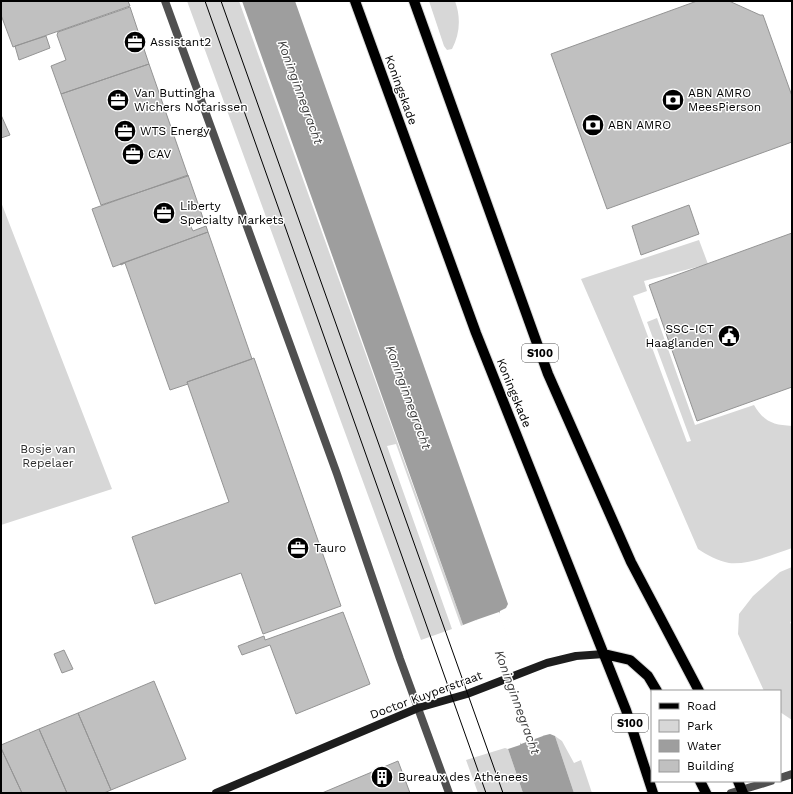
<svg xmlns="http://www.w3.org/2000/svg" width="793" height="794" viewBox="0 0 793 794" font-family="'Work Sans',sans-serif">
<style>
.green{fill:#d7d7d7}
.water{fill:#9e9e9e}
.pier{fill:#fff}
.building{fill:#c0c0c0;stroke:#949494}
.lines{fill:none;stroke-linecap:round;stroke-linejoin:round}
.primary-casing{stroke:#dbdbdb;stroke-width:12}
.street{stroke:#505050;stroke-width:8}
.secondary{stroke:#1d1d1d;stroke-width:8}
.primary{stroke:#000;stroke-width:10}
.tram{stroke:#000;stroke-width:1}
.labels{text-anchor:middle;stroke-width:3;stroke-linejoin:round;paint-order:stroke}
.shield{fill:#fff;stroke:#4c4c4c;stroke-width:1}
.shield-label{font-size:11px;font-weight:bold;fill:#000}
.poi-label{font-size:12px;fill:#000;stroke:#fff;text-anchor:start}
.street-label{font-size:12px;fill:#000;stroke:#fff}
.park-label{font-size:12px;fill:#2e2e2e;stroke:#fff}
.water-label{font-size:13px;font-style:italic;fill:#3f3f3f;stroke:#fff}
</style>
<rect width="100%" height="100%" fill="#fff"/>
<!-- green -->
<path class="green" d="M187 1H239L463 625 461 626 396 444 387 446 452 629 421 640Z
M429 1H455C461 17 460 34 452 49L447 50 444 46Z
M1 202 112 489 1 525Z
M699 240 708 264 644 281 647 291 633 296 687 442 691 441 647 322 657 318 695 425 754 405C764 422 773 425 792 426V548C774 554 749 565 729 563 718 561 707 555 698 549L581 279Z
M792 567V621L790 622 792 626V720L780 712V691H764L738 634 739 614 753 596 780 572Z
M555 736 562 741 574 763 581 760 592 793H574Z
M505 748 508 749 523 793H478L466 760Z"/>
<!-- water -->
<path class="water" d="M242 1H295L508 604 506 608 500 611 499 614 542 736 550 734 555 736 574 793H523L508 749 520 745 521 742 478 622 476 620 463 625Z"/>
<!-- pier -->
<path class="pier" d="M499 612 543 736 521 744 476 620Z"/>
<!-- building -->
<path class="building" d="M1 1H128L130 6 13 47 1 15Z
M697 1H729L760 15H763L792 96V142L607 209 551 54Z
M130 7 149 64 61 94 51 66 66 60 57 35 58 32Z
M46 36 50 48 19 60 15 46Z
M149 64 188 176 101 205 61 94Z
M1 115 10 135 1 138Z
M188 175 203 218 189 223 193 231 206 226 208 232 113 267 92 209Z
M689 205 699 234 641 255 632 226Z
M208 232 252 359 187 382 188 384 170 390 125 263 121 265 120 264Z
M792 233V387L697 421 649 285Z
M254 358 341 606 263 634 241 573 155 604 132 537 229 502 187 382Z
M343 612 370 684 296 714 270 645 242 655 238 646 264 636 265 640 268 639Z
M64 650 73 669 62 673 54 654Z
M154 681 186 759 111 790 78 713Z
M78 713 111 790 104 793H67L39 729Z
M39 729 67 793H22L1 748V745Z
M1 748 22 793H1Z
M398 761 410 793H322Z"/>
<g class="lines">
<!-- primary casing -->
<g class="primary-casing">
<path id="primary" d="M355 1 476 333 626 710 653 793
M414 1 548 374 631 562 699 691
M604 654 630 660 648 676 657 691
M700 781 706 793
M738 781 743 793"/>
</g>
<!-- street -->
<path class="street" d="M165 1 337 474 400 659 449 793
M780 778 792 774
M731 793 771 781"/>
<!-- secondary -->
<path class="secondary" d="M216 793 418 708 467 694 547 663 576 656 604 654"/>
<!-- primary -->
<use href="#primary" class="primary"/>
<!-- tram -->
<path class="tram" d="M205 1 486 793
M221 1 503 793"/>
</g>
<!-- icons -->
<defs>
<g id="office-disc" transform="scale(1.15)"><circle r="9.5" fill="#000" stroke="#fff"/><path d="M-6-3h4V-5.5h4V-3h4V5H-6ZM-1-4.5V-3h2v-1.5ZM-6 0V1H6V0Z" fill="#fff"/></g>
<g id="bank-disc" transform="scale(1.15)"><circle r="9.5" fill="#000" stroke="#fff"/><path d="M-6-4H6V4H-6ZM0-2.3a2.3 2.3 0 1 0 0 4.6a2.3 2.3 0 1 0 0-4.6Z" fill="#fff"/></g>
<g id="civic-disc" transform="scale(1.15)"><circle r="9.5" fill="#000" stroke="#fff"/><path d="M-.6-6.5H3V-4.5H.6V-3L4-1V1h2V6H-6V1h2V-1L-.6-3ZM-1.2 2.5V6h2.4V2.5Z" fill="#fff"/></g>
<g id="building-disc" transform="scale(1.15)"><circle r="9.5" fill="#000" stroke="#fff"/><path d="M-4-6H4V6H1V3H-1V6H-4ZM-2.5-4.3h1.7v1.8h-1.7ZM.8-4.3h1.7v1.8H.8ZM-2.5-1h1.7V.8h-1.7ZM.8-1h1.7V.8H.8Z" fill="#fff"/></g>
</defs>
<g fill-rule="evenodd">
<use href="#office-disc" x="135" y="42"/>
<use href="#office-disc" x="118" y="100"/>
<use href="#bank-disc" x="673" y="100"/>
<use href="#bank-disc" x="593" y="125"/>
<use href="#office-disc" x="125" y="131"/>
<use href="#office-disc" x="133" y="154"/>
<use href="#office-disc" x="164" y="213"/>
<use href="#civic-disc" x="729" y="336"/>
<use href="#office-disc" x="298" y="548"/>
<use href="#building-disc" x="382" y="777"/>
</g>
<g class="labels">
<!-- shield labels -->
<g class="shield">
<rect x="522" y="344" width="36" height="18" rx="3"/>
<rect x="612" y="714" width="36" height="18" rx="3"/>
</g>
<g class="shield-label">
<text x="540" y="357">S100</text>
<text x="630" y="727">S100</text>
</g>
<!-- poi labels -->
<g class="poi-label">
<text x="150" y="46">Assistant2</text>
<text x="134" y="97">Van Buttingha<tspan x="134" dy="14">Wichers Notarissen</tspan></text>
<text x="688" y="97">ABN AMRO<tspan x="688" dy="14">MeesPierson</tspan></text>
<text x="608" y="129">ABN AMRO</text>
<text x="140" y="135">WTS Energy</text>
<text x="148" y="158">CAV</text>
<text x="180" y="210">Liberty<tspan x="180" dy="14">Specialty Markets</tspan></text>
<text x="714" y="333" text-anchor="end">SSC-ICT<tspan x="714" dy="14">Haaglanden</tspan></text>
<text x="314" y="552">Tauro</text>
<text x="398" y="781">Bureaux des Athénees</text>
</g>
<!-- street labels -->
<g class="street-label">
<text transform="translate(401 90) rotate(70)" y="4">Koningskade</text>
<text transform="translate(514 393) rotate(68)" y="4">Koningskade</text>
<text transform="translate(426 695) rotate(-20)" y="4">Doctor Kuyperstraat</text>
</g>
<!-- park labels -->
<g class="park-label">
<text x="48" y="453">Bosje van<tspan x="48" dy="14">Repelaer</tspan></text>
</g>
<!-- water labels -->
<g class="water-label">
<text transform="translate(301 92) rotate(70)" y="5">Koninginnegracht</text>
<text transform="translate(409 397) rotate(70)" y="5">Koninginnegracht</text>
<text transform="translate(518 702) rotate(70)" y="5">Koninginnegracht</text>
</g>
</g>
<!-- border -->
<rect width="793" height="794" fill="none" stroke="#000000" stroke-width="4"/>
<!-- legend -->
<rect x="651" y="690" width="130" height="92" fill="#ffffff" stroke="#999999"/>
<rect x="659" y="703" width="20" height="6" fill="#000000" stroke="#999999"/>
<text x="687" y="710" font-size="12" fill="#000000">Road</text>
<rect x="659" y="720" width="20" height="12" fill="#d7d7d7" stroke="#999999"/>
<text x="687" y="730" font-size="12" fill="#000000">Park</text>
<rect x="659" y="740" width="20" height="12" fill="#9e9e9e" stroke="#999999"/>
<text x="687" y="750" font-size="12" fill="#000000">Water</text>
<rect x="659" y="760" width="20" height="12" fill="#c0c0c0" stroke="#999999"/>
<text x="687" y="770" font-size="12" fill="#000000">Building</text>
</svg>
